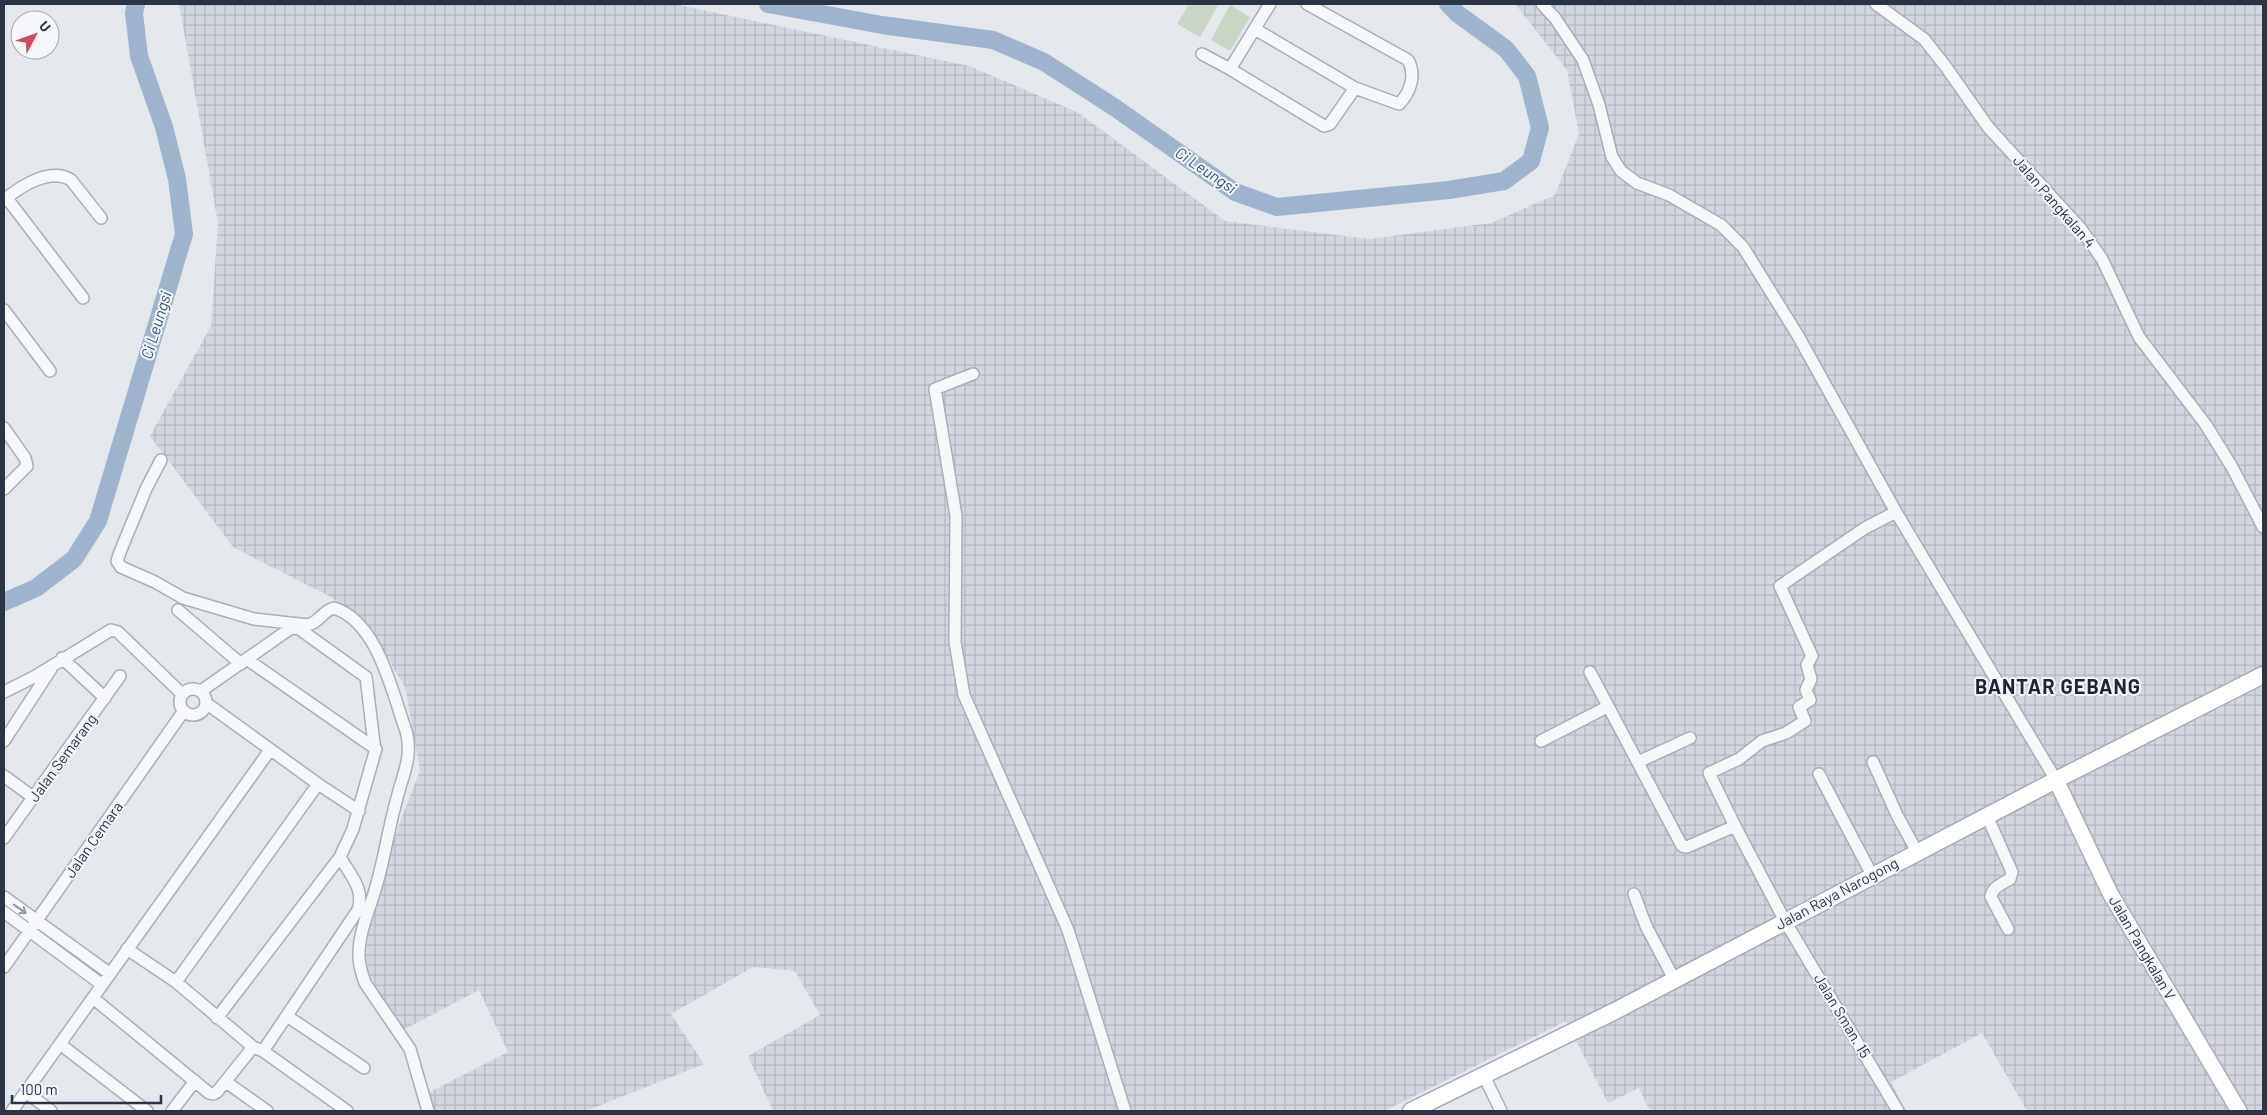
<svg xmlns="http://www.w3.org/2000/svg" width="2267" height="1115" viewBox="0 0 2267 1115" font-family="Barlow,sans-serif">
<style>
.industrial{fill:url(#industrial-grid)}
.grass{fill:#c9d6c5}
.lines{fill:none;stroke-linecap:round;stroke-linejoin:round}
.river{stroke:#9fb4cc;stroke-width:18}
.street-casing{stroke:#a9aeb7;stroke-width:14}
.secondary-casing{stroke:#a9aeb7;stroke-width:18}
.primary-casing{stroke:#a3abb8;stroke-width:19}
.street{stroke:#f7f8fa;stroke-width:11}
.secondary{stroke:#fff;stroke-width:15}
.primary{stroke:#fff;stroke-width:16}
.oneway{stroke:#9196a0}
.labels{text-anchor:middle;stroke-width:4;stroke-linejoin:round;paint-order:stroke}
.street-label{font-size:15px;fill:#2b3445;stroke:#f4f6f9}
.water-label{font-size:16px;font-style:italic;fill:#34527a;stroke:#f4f6f9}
.district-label{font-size:20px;font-weight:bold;letter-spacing:1px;fill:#1d2536;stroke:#f4f6f9}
</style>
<defs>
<pattern id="industrial-grid" width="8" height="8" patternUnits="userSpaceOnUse" patternTransform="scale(1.25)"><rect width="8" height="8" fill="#d2d6de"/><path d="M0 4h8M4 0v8" fill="none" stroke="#b4b8c0"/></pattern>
</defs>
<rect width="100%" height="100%" fill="#e4e7ec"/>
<!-- industrial -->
<path class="industrial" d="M179 4H674L969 66 1077 112 1225 221 1369 239 1491 223 1555 195 1579 134 1567 70 1515 4H2263V1111H2027L1982 1033 1891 1082 1906 1111H1650L1639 1088 1608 1103 1566 1021 1384 1111H773L748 1056 820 1015 795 971 753 967 671 1014 704 1064 586 1111H433L426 1094 508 1052 479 990 399 1032 361 958 362 922 420 770 405 687 371 631 331 597 233 547 150 436 211 326 218 223Z"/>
<!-- grass -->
<path class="grass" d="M1189 4H1219L1200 37 1177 24Z
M1230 5 1250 17 1230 51 1211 40Z"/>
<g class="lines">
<!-- river -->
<path class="river" d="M768 4 882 25 993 40 1044 62 1114 107 1235 192 1277 207 1449 190 1504 181 1531 161 1540 128 1527 76 1506 49 1458 14 1448 4
M4 602 36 588 74 559 98 521 184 234 177 179 164 127 139 56 134 13 136 4"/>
<!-- street casing -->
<g class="street-casing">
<path id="street" d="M1542 4 1555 18 1583 60 1599 105 1612 157 1621 171 1637 183 1669 195 1721 225 1743 247 1797 334 1896 512 2056 780
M1876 4 1924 39 1946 67 1988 127 2081 229 2102 259 2139 337 2206 425 2232 467 2263 527
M1255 29 1355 88
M1202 54 1230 69 1324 126 1330 124 1355 88 1399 104C1411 92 1416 74 1408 60L1307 4
M1230 69 1270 4
M6 197 83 298
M4 200C21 186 50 167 71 180L101 218
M4 310 50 371
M973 374 935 389 956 516 955 642 964 695 1068 930 1125 1111
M4 428 25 458 27 466 4 489
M161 460 146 489 120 552 117 561 121 567 155 582 183 598 254 619 308 625C320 622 322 611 334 608 378 622 392 692 406 731 413 756 403 774 397 798 389 826 385 855 377 883 371 907 358 932 359 957 359 966 362 974 365 983L410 1049 428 1111
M178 610 241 664
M62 658 105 698
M248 660 376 749
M1590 672 1682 846 1687 847 1735 826 1785 921 1898 1111
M180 702a13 13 0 1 1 26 0a13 13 0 1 1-26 0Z
M201 691 284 633 290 629 298 628 366 677 375 752 353 829 340 857 217 1018
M4 692 34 677 111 630 118 632 182 694
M206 703 318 784 359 811
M4 741 51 669
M1541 741 1607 707
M1638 762 1690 738
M1873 762 1897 815 1917 852
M1819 774 1872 875
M4 776 34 798
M1987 816 2012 872 2010 879C2002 884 1992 887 1991 897L2008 929
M1735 826 1709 773 1739 759 1762 741 1786 733 1805 721 1799 707 1810 700 1806 690 1811 679 1807 665 1812 656 1780 586 1865 528 1896 512
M4 838 120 676
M1634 894 1646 926 1674 979
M4 897 109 973
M4 912 101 984
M127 949 176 982 253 1047 263 1051 347 1111
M4 967 183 712
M176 982 318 784
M93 998 209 1093 213 1094 217 1092 253 1047
M287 1016 364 1068
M60 1044 147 1111
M263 1051 358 910C365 889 350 875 340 857
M1484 1076 1501 1111
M226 1082 267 1111
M26 1092 51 1111
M12 1111 270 750
M172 1111 195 1081"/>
</g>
<!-- secondary casing -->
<g class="secondary-casing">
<path id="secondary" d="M2056 780 2110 893 2239 1111"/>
</g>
<!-- primary casing -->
<g class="primary-casing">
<path id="primary" d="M1411 1111 1615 1011 2056 780 2263 675"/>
</g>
<!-- street -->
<use href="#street" class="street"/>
<!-- secondary -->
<use href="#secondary" class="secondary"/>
<!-- primary -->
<use href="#primary" class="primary"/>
</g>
<!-- one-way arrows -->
<defs><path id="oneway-shaft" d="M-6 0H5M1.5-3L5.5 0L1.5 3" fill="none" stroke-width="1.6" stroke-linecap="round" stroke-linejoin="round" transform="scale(1.25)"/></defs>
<use class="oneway" href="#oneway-shaft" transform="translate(20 909) rotate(36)"/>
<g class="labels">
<!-- street labels -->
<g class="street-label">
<text transform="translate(2054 202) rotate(49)" y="5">Jalan Pangkalan 4</text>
<text transform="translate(63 758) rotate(-54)" y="5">Jalan Semarang</text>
<text transform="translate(94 840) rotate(-55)" y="5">Jalan Cemara</text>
<text transform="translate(1837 894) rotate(-28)" y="5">Jalan Raya Narogong</text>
<text transform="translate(2142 948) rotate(60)" y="5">Jalan Pangkalan V</text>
<text transform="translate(1842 1016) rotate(59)" y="5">Jalan Sman. 15</text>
</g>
<!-- water labels -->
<g class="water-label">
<text transform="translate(1206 170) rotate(34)" y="6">Ci Leungsi</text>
<text transform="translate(156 325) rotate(-73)" y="6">Ci Leungsi</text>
</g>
<!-- district labels -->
<g class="district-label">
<text x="2058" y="694">BANTAR GEBANG</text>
</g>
</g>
<!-- border -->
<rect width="2267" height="1115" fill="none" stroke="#2b3445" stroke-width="10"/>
<!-- north arrow -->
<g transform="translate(35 35) rotate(49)"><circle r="24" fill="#f4f6f9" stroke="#a4a8b1"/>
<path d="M0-4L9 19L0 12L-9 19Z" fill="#d1495b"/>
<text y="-8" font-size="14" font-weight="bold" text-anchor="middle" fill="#2b3445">U</text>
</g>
<!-- scale -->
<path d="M12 1095v8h149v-8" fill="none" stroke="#2b3445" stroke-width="2.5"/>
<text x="20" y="1095" font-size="15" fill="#2b3445" stroke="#f4f6f9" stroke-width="4" paint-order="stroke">100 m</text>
</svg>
